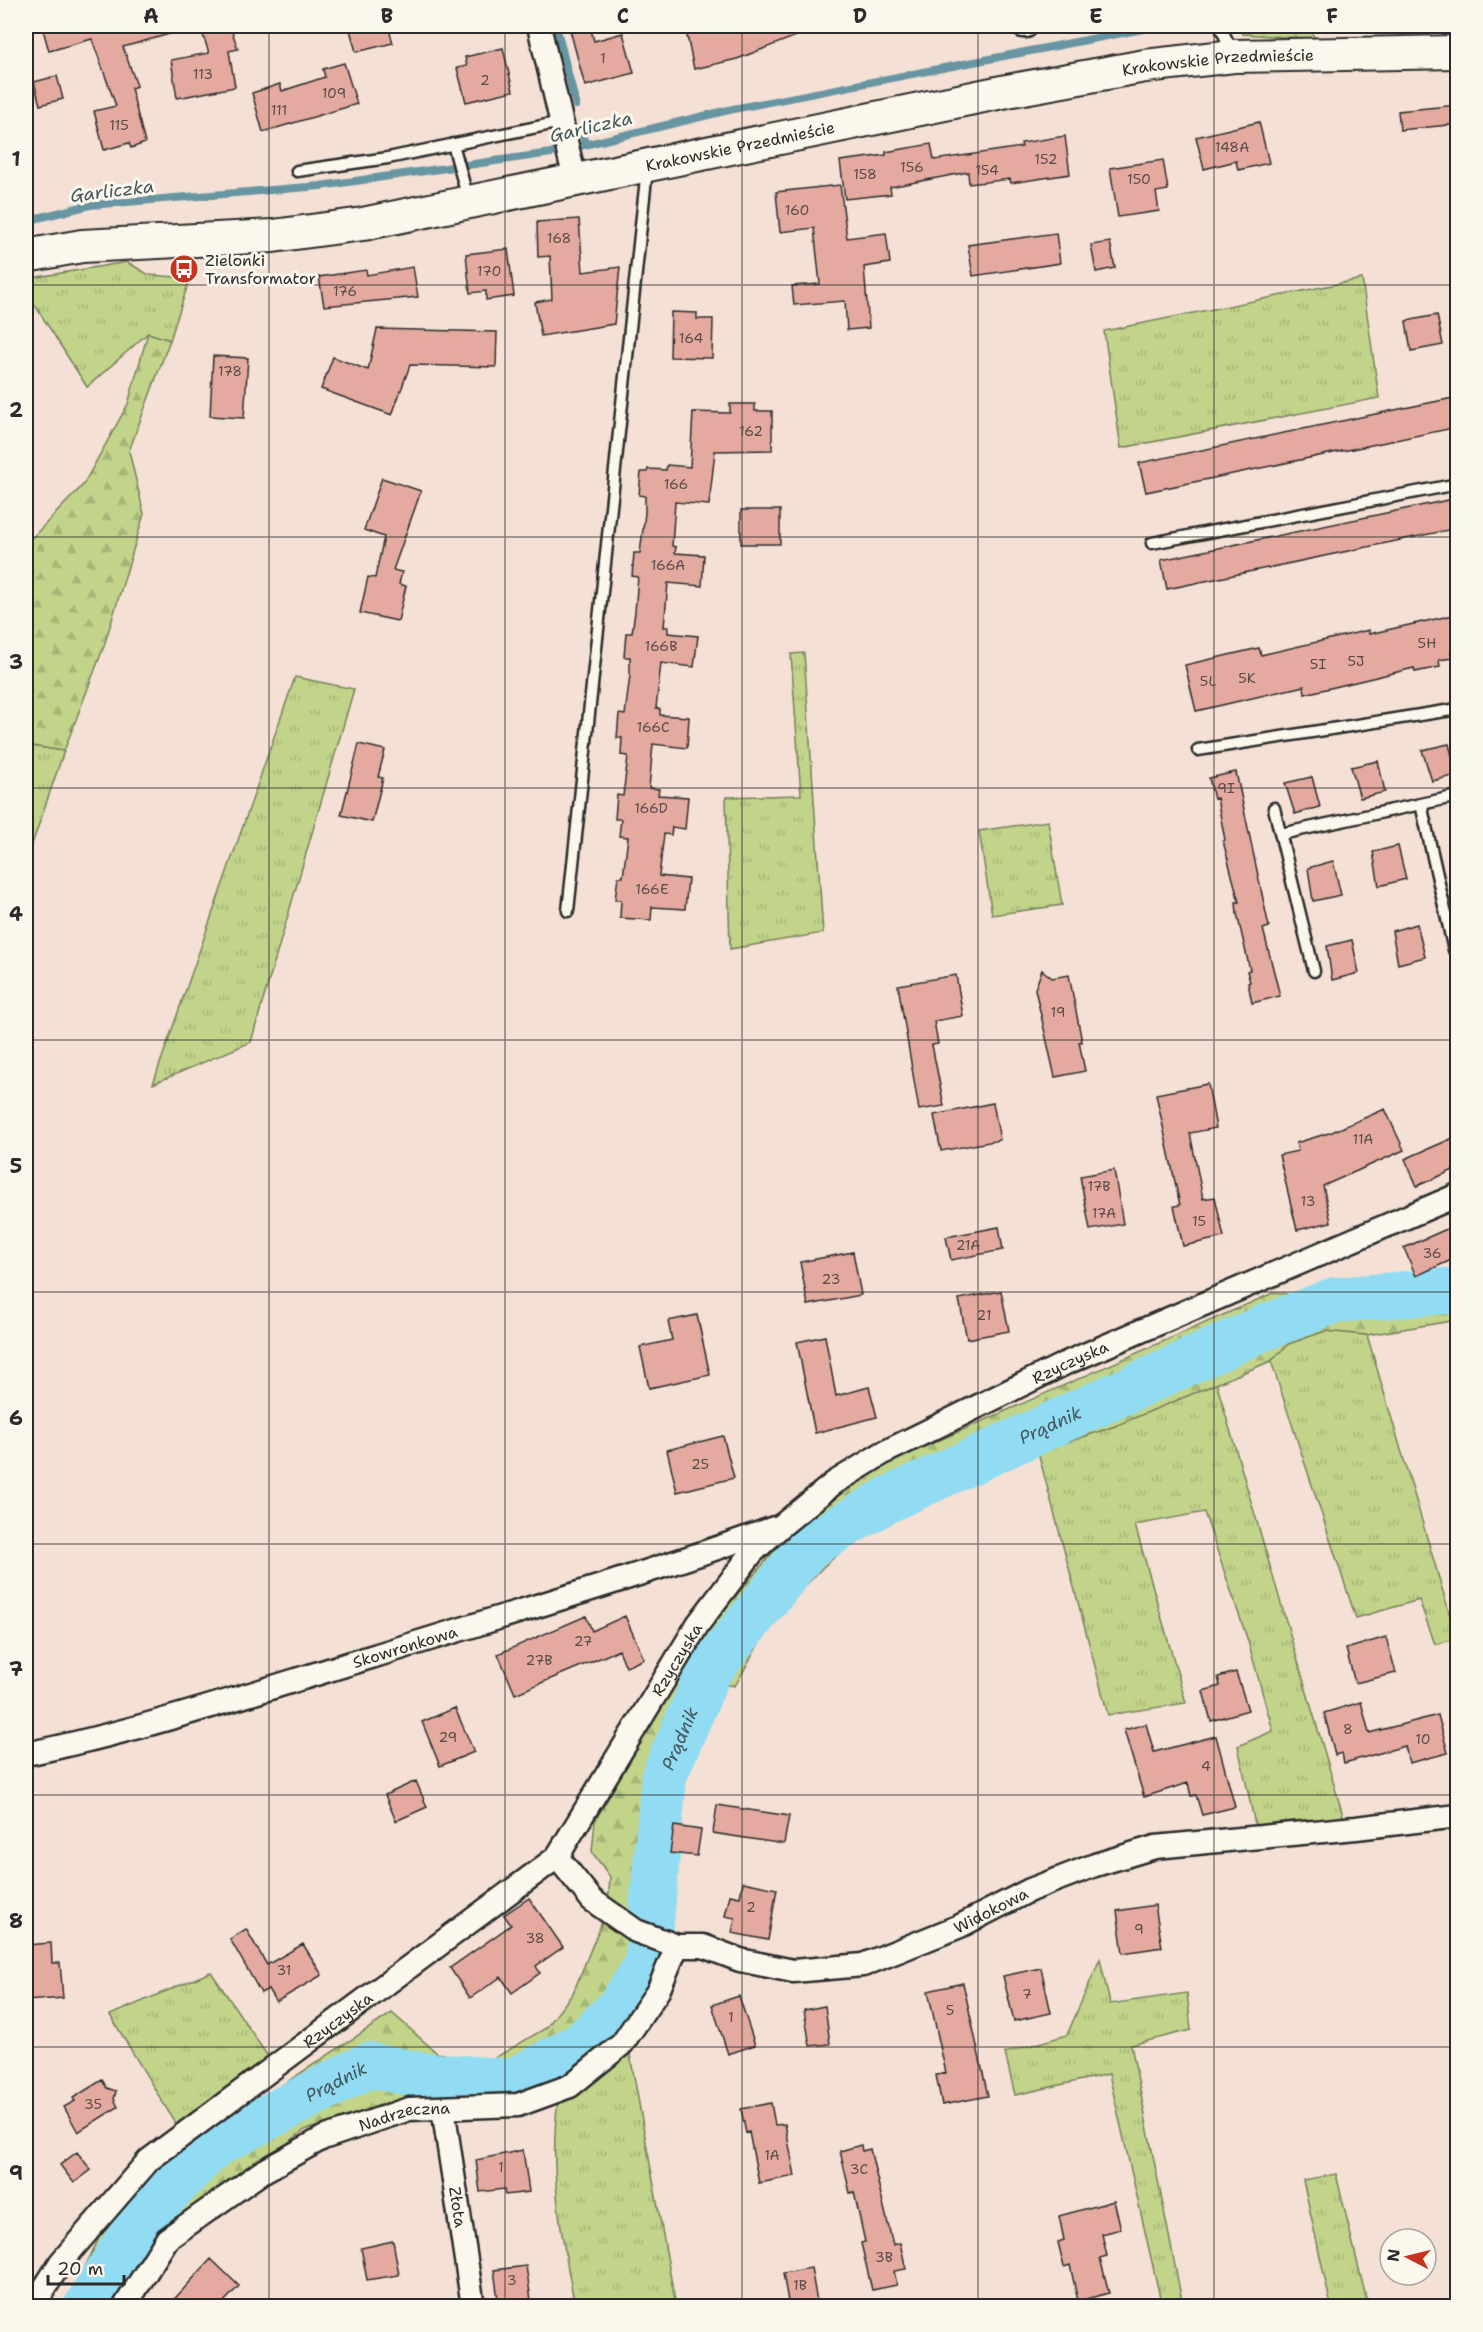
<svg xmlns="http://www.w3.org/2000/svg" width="1483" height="2332" viewBox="0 0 1483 2332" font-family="'Shantell Sans',sans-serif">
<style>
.grass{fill:url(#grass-tufts);stroke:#76805a;stroke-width:1.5}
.forest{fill:url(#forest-firs);stroke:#76805a;stroke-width:1.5}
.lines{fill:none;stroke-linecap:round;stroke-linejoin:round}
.stream{stroke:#6895a2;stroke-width:8}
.river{stroke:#91dcf2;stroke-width:46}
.building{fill:#e4aaa0;stroke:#2b2b2b;stroke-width:1.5}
.service-casing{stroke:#2b2b2b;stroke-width:15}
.minor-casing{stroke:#2b2b2b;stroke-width:27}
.secondary-casing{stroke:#2b2b2b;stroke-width:36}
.service{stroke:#fbf7ec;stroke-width:10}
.minor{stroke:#fbf7ec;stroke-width:22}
.secondary{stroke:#fbf7ec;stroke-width:32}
.grid{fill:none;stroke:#2b2b2b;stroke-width:1.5;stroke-opacity:0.55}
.labels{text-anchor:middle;stroke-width:6;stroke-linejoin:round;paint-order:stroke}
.number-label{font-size:14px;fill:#594b48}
.street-label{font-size:16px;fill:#2b2b2b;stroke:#fbf7ec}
.poi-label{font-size:16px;fill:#2b2b2b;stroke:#fbf7ec;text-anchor:start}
.water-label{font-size:18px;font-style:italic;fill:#44575d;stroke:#fbf7ec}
.neatline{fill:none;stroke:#2b2b2b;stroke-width:2}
.grid-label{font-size:20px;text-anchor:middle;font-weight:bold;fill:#2b2b2b}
</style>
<defs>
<pattern id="grass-tufts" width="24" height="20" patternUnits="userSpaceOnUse" patternTransform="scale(1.5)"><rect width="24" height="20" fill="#c1d48a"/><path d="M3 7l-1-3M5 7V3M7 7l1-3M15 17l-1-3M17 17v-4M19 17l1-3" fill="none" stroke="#a6b677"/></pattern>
<pattern id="forest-firs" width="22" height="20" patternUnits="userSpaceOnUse" patternTransform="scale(1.5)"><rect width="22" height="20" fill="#c1d48a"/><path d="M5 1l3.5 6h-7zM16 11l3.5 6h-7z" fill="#a6b677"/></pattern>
</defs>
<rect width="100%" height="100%" fill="#f4e0d5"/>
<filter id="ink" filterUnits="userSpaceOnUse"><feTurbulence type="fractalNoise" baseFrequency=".0167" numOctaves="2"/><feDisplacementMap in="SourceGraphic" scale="12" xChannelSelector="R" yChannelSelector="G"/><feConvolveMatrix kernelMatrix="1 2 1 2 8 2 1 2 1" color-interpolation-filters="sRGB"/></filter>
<g filter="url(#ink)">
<!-- grass -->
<path class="grass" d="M127 262 149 275 190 278 170 340 148 333 87 387 26 291V279Z
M1362 279 1379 398 1121 448 1104 331Z
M804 653 823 933 730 949 726 797 801 795 791 654Z
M295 677 354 689 251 1042 153 1084Z
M26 745 64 751 26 862Z
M1048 821 1062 905 992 915 979 831Z
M1325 1331 1367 1335 1457 1639 1435 1644 1419 1600 1356 1618 1271 1361 1288 1344Z
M1216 1382 1345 1822 1256 1829 1238 1746 1273 1731 1248 1641 1204 1512 1135 1525 1186 1703 1108 1715 1038 1452 1115 1426Z
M1100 1959 1110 2004 1187 1993 1191 2030 1131 2045 1183 2306H1162L1109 2074 1015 2095 1005 2053 1067 2035Z
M211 1972 269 2058 177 2126 110 2015Z
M629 2049 676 2306H575C562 2239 548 2169 558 2101Z
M1336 2174 1368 2306H1331L1303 2180Z"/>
<!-- forest -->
<path class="forest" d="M1235 26H1309L1315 39 1243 34Z
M148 333 170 340 129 451 144 514 104 646 64 751 26 745V544L83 485 128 404Z
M1457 1283V1320L1367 1335 1325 1331 1288 1344 1271 1361 1115 1426 1038 1452 860 1536 823 1567 770 1624 735 1686 723 1684 692 1733 622 1980 580 2048 540 2082 482 2101H404L305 2130 150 2246 112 2306H66L101 2234 188 2147 392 2013 437 2053 488 2062 546 2028 573 1993 608 1907 610 1877 592 1852 595 1821 704 1633 786 1537 856 1477 1275 1292 1305 1297Z"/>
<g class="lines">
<!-- stream -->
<path class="stream" d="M556 26 576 105
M582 132 586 145
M26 221 90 205 320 186 551 153 733 109 1158 26"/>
<!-- river -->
<path class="river" id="s1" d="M87 2306 139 2222 214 2145 369 2065 420 2075 512 2082 581 2045 619 2008 647 1965 664 1776 709 1671 809 1546 887 1500 1261 1329 1335 1300 1458 1290"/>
</g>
<!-- building -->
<path class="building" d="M42 26H176L177 32 123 47 137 86 131 88 145 143 131 148 129 143 104 150 94 111 116 106 92 39 49 51Z
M200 26H230L238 49 229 51 235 87 177 98 171 60 209 53Z
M349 26H388L393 43 356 52Z
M569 26H590L594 41 623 33 634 73 585 86Z
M699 26H817V28L737 59 694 69 686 31 699 28Z
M503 48 513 91 466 102 457 68 467 66 465 57Z
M344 63 357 104 263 132 252 93 280 84 282 91 325 77 323 69Z
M57 76 63 99 40 105 34 82Z
M1458 105V124L1400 130 1398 111Z
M1259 122 1269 163 1238 170 1236 161 1204 169 1196 137Z
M1065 136 1070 174 1011 183 1010 179 969 184 968 172 890 187 891 194 845 199 840 161 886 155V152L931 144 934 160 1022 147 1021 143Z
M1163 160 1168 190 1156 192 1159 211 1118 217 1110 168Z
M840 185 847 238 886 233 890 263 864 267 869 328 847 330 845 301 794 305 792 286 820 284 814 228 780 232 776 192Z
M579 219 583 272 620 267 614 324 541 336 535 302 552 299 550 256 538 257 537 222Z
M1056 233 1060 263 973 276 968 245Z
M1110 242 1115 268 1096 272 1091 245Z
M508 249 514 296 486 300V291L470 293 466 254Z
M413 267 418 297 324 306 319 277 366 270 367 275Z
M671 312 697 313V319H713L712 358 670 357Z
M1437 315 1443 345 1411 351 1406 321Z
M377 329 497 332 496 367 410 365 392 415 321 389 333 357 368 370Z
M213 356 248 358 244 418 210 416Z
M1458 397V427L1146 492 1139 463Z
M730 404H755V411H772V450L715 451 709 505 675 502 672 546 676 547 675 553 704 555 702 586 668 583 664 627H668V633L698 636 694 667 661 663 656 708 660 709V715L689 717 687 748 653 744 649 788 659 789 658 795 688 797 685 829 672 827 671 835 664 834 659 876 688 879 685 909 652 907 651 920 620 918 621 900H615L618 877H623L628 837 619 836 621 819H615L617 795 623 796 628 756 621 755 622 738H617L619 714 625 715 630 675V657H624L626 633H632L635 612 638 577 632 576 634 553H640L645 513V496L639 495 641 472H647L648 469 666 470 667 465 690 467 693 412 730 413Z
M382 478 421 491 393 570 402 572 399 584 406 586 398 621 360 613 368 577 375 578 384 537 364 530Z
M1458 498V528L1167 589 1161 560Z
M741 510H780V544H741Z
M1458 614V651L1451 652 1452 658 1439 660 1440 667 1415 672 1414 668 1305 694 1304 686 1196 711 1185 665 1259 648 1261 655 1369 630V634Z
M359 744 385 750 378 777 383 778 372 822 341 815Z
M1449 744 1457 775 1432 781 1422 750Z
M1378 761 1385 792 1360 798 1351 767Z
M1236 772 1269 927 1263 929 1280 996 1252 1003 1248 983 1250 982 1247 971 1250 970 1237 914 1236 902H1239L1223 841 1225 840 1217 798 1214 799 1209 778Z
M1312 777 1320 807 1295 814 1285 783Z
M1398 846 1406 879 1379 886 1373 852Z
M1333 861 1341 895 1313 901 1308 868Z
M1417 924 1425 957 1398 964 1392 931Z
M1352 940 1359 973 1332 980 1327 946Z
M1042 970 1052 978 1069 975 1082 1042H1079L1085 1071 1055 1077 1035 989Z
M956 975 963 1016 934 1021 938 1044 932 1045 944 1106 919 1110 898 985Z
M1208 1084 1216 1128 1190 1133 1203 1199 1215 1197 1224 1237 1183 1246 1174 1206 1180 1205 1156 1094Z
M993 1103 1000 1140 941 1151 934 1115Z
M1385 1109 1404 1150 1323 1186 1331 1222 1297 1230 1279 1155 1298 1151 1296 1143 1332 1132Z
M1458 1136V1168L1417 1186 1405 1159Z
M1114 1170 1123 1224 1090 1230 1080 1176Z
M1458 1224V1257L1416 1276 1404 1248Z
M999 1227 1003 1250 951 1260 946 1237Z
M853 1252 861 1295 808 1305 800 1262Z
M1001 1291 1009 1331 967 1339 959 1299Z
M697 1315 710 1375 649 1388 640 1347 672 1340 668 1321Z
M825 1336 836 1396 869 1387 877 1417 815 1433 797 1342Z
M723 1436 734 1478 677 1492 667 1450Z
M586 1616 592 1631 625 1616 644 1659 626 1667 619 1650 515 1694 498 1654Z
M1386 1637 1396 1673 1355 1683 1346 1649Z
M1236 1672 1248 1710 1211 1721 1203 1691 1220 1686 1218 1677Z
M1361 1702 1369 1733 1438 1715 1448 1753 1409 1763 1405 1746 1344 1763 1342 1753 1335 1755 1324 1713Z
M455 1708 474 1752 440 1766 422 1722Z
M1146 1724 1154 1752 1216 1736 1235 1807 1202 1815 1196 1795 1191 1796 1188 1783 1144 1797 1124 1730Z
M416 1781 427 1807 396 1821 385 1795Z
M717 1805 789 1816 784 1844 713 1833Z
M674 1826 701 1830 697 1856 670 1853Z
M743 1882 777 1889 768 1940 732 1933 735 1918 725 1916 730 1895 740 1897Z
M529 1898 563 1947 536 1966 540 1973 512 1993 501 1977 470 1998 450 1968 511 1925 504 1915Z
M1155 1905 1162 1947 1123 1953 1117 1911Z
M246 1929 267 1965 303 1944 322 1975 276 2002 268 1989 261 1993 230 1939Z
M51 1943 52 1963H60L63 1998 26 2001V1945Z
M1041 1968 1051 2013 1014 2021 1003 1976Z
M963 1983 988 2096 942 2105 936 2075 946 2073 928 1991Z
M739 1996 755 2045 728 2054 712 2005Z
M825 2006 830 2044 810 2046 804 2010Z
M102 2080 107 2088 116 2091 114 2099 118 2107 78 2132 64 2107 75 2101 73 2098Z
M771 2103 775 2125 785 2124 795 2176 759 2183 749 2132 746 2133 741 2109Z
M861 2145 862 2151 870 2149 893 2245 900 2243 906 2269 894 2271 897 2285 872 2290 861 2243 865 2242 854 2192 850 2193 840 2151Z
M523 2150 529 2192 505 2195 504 2189 480 2192 476 2160Z
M77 2152 91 2170 74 2183 60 2165Z
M1114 2201 1121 2229 1102 2234 1107 2256 1100 2258 1109 2293 1078 2301 1070 2265 1064 2267 1058 2242 1064 2240 1059 2216Z
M393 2241 399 2275 367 2280 361 2248Z
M211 2259 239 2286 219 2307H167Z
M526 2266 532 2307H499L494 2270Z
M811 2268 818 2307H789L783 2273Z"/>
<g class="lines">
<!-- service casing -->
<g class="service-casing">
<path id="service" d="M1220 26 1233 53
M453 144 468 199
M297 171 388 158 561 122
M1152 543 1458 484
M1198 750 1458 709
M1421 804 1454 950 1458 951
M1274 808 1314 971
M1281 834 1458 796
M568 911 647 169"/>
</g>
<!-- minor casing -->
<g class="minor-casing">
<g id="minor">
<path d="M539 26 575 180"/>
<path d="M1023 26H1026"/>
<path id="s2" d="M26 1754C143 1730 256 1692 371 1657 506 1615 641 1576 774 1528"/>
<path id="s3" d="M557 1857 592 1900 636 1931 677 1946H703L740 1960 793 1971 863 1965 960 1926 1030 1890 1095 1865 1155 1847 1356 1828 1458 1816"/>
<path id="s4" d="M443 2108 473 2306"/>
<path id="s5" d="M33 2306 61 2262 149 2160 557 1857 698 1624 752 1553 781 1526 834 1483 883 1453 1066 1363 1458 1195"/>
<path id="s6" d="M125 2306 167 2239 262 2172 323 2138 409 2109 518 2105 570 2086 622 2044 658 1991 677 1946"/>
</g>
</g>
<!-- secondary casing -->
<g class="secondary-casing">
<g id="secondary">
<path id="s7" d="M26 256 82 246 273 236 363 224 1007 91 1145 66 1234 56 1458 52"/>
</g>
</g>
<!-- service -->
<use href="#service" class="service"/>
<!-- minor -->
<use href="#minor" class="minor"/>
<!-- secondary -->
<use href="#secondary" class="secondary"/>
</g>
</g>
<!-- grid -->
<path class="grid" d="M269 26V2306M505 26V2306M742 26V2306M978 26V2306M1214 26V2306M26 285H1458M26 537H1458M26 788H1458M26 1040H1458M26 1292H1458M26 1544H1458M26 1795H1458M26 2047H1458"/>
<!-- icons -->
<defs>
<g id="bus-disc" transform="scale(1.5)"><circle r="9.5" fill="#c8321e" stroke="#fbf7ec"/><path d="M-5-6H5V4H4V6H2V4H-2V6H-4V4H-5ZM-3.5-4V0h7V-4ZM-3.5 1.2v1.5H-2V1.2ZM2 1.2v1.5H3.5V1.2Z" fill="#fff"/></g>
</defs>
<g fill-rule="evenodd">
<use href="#bus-disc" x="184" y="269"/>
</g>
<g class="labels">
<!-- number labels -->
<g class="number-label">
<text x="603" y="63">1</text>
<text x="203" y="79">113</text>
<text x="485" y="85">2</text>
<text x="334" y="98">109</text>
<text x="279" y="115">111</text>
<text x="119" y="130">115</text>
<text x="1232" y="152">148A</text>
<text x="1046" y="164">152</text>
<text x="912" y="172">156</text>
<text x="987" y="175">154</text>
<text x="865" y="179">158</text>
<text x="1139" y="184">150</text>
<text x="797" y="215">160</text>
<text x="559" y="243">168</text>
<text x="489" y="276">170</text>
<text x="345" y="296">176</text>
<text x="691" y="343">164</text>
<text x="230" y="376">178</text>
<text x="751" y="436">162</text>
<text x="676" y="489">166</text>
<text x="668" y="570">166A</text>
<text x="1427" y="648">5H</text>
<text x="661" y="651">166B</text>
<text x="1356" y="666">5J</text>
<text x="1318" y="669">5I</text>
<text x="1247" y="683">5K</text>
<text x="1208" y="686">5L</text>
<text x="653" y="732">166C</text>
<text x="1226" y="793">9I</text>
<text x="651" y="813">166D</text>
<text x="652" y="894">166E</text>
<text x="1058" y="1017">19</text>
<text x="1363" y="1144">11A</text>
<text x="1099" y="1191">17B</text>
<text x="1308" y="1206">13</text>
<text x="1104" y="1218">17A</text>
<text x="1199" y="1226">15</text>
<text x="968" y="1250">21A</text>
<text x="1432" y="1258">36</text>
<text x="831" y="1284">23</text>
<text x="984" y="1320">21</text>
<text x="700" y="1469">25</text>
<text x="583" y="1646">27</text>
<text x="539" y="1665">27B</text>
<text x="1348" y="1734">8</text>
<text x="448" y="1742">29</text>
<text x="1423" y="1744">10</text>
<text x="1206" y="1771">4</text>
<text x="751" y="1912">2</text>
<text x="1139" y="1934">9</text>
<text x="535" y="1943">38</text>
<text x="284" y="1975">31</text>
<text x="1027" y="1999">7</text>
<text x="950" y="2015">5</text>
<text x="731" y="2022">1</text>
<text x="93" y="2109">35</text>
<text x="772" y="2160">1A</text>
<text x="501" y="2172">1</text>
<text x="859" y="2174">3C</text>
<text x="884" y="2262">3B</text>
<text x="512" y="2285">3</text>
<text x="800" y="2290">1B</text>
</g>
<!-- street labels -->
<g class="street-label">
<text dy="6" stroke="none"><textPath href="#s7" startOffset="1210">Krakowskie Przedmieście</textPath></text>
<text dy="6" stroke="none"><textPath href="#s7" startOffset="724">Krakowskie Przedmieście</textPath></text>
<text dy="6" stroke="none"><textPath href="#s5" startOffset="1430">Rzyczyska</textPath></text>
<text dy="6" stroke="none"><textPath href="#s2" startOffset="394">Skowronkowa</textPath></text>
<text dy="6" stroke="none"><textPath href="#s5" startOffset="926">Rzyczyska</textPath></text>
<text dy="6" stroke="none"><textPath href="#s3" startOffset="482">Widokowa</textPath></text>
<text dy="6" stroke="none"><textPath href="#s5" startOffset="422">Rzyczyska</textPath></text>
<text dy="6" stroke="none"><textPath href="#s6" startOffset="350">Nadrzeczna</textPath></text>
<text dy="6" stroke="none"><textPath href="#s4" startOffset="100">Złota</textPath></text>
</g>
<!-- poi labels -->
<g class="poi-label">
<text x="205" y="266">Zielonki<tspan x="205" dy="18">Transformator</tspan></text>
</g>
<!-- water labels -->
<g class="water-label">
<text transform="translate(591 127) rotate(-13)" y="6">Garliczka</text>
<text transform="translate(112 191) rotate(-7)" y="6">Garliczka</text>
<text dy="6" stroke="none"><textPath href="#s1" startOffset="1442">Prądnik</textPath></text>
<text dy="6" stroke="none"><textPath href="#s1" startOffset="938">Prądnik</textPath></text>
<text dy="6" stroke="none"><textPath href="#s1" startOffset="344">Prądnik</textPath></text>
</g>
</g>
<!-- margin -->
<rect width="1483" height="2332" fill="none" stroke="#fbf7ec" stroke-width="66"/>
<!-- north arrow -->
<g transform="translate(1408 2257) rotate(277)"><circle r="28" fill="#fbf7ec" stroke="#a8a59f" stroke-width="1.5"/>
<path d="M0-4.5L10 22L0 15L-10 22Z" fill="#c8321e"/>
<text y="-9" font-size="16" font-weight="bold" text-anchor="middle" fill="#2b2b2b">N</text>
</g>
<!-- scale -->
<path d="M48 2275v9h76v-9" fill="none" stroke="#2b2b2b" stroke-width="3"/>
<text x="57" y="2275" font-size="18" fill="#2b2b2b" stroke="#fbf7ec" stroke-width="4.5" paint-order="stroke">20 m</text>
<rect x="33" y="33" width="1417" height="2266" class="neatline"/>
<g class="grid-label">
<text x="151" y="23">A</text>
<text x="387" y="23">B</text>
<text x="623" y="23">C</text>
<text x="860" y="23">D</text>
<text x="1096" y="23">E</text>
<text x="1332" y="23">F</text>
<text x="16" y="166">1</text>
<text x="16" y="417">2</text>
<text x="16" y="669">3</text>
<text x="16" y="921">4</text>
<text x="16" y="1173">5</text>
<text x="16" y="1425">6</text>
<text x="16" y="1676">7</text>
<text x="16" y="1928">8</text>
<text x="16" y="2180">9</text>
</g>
</svg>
